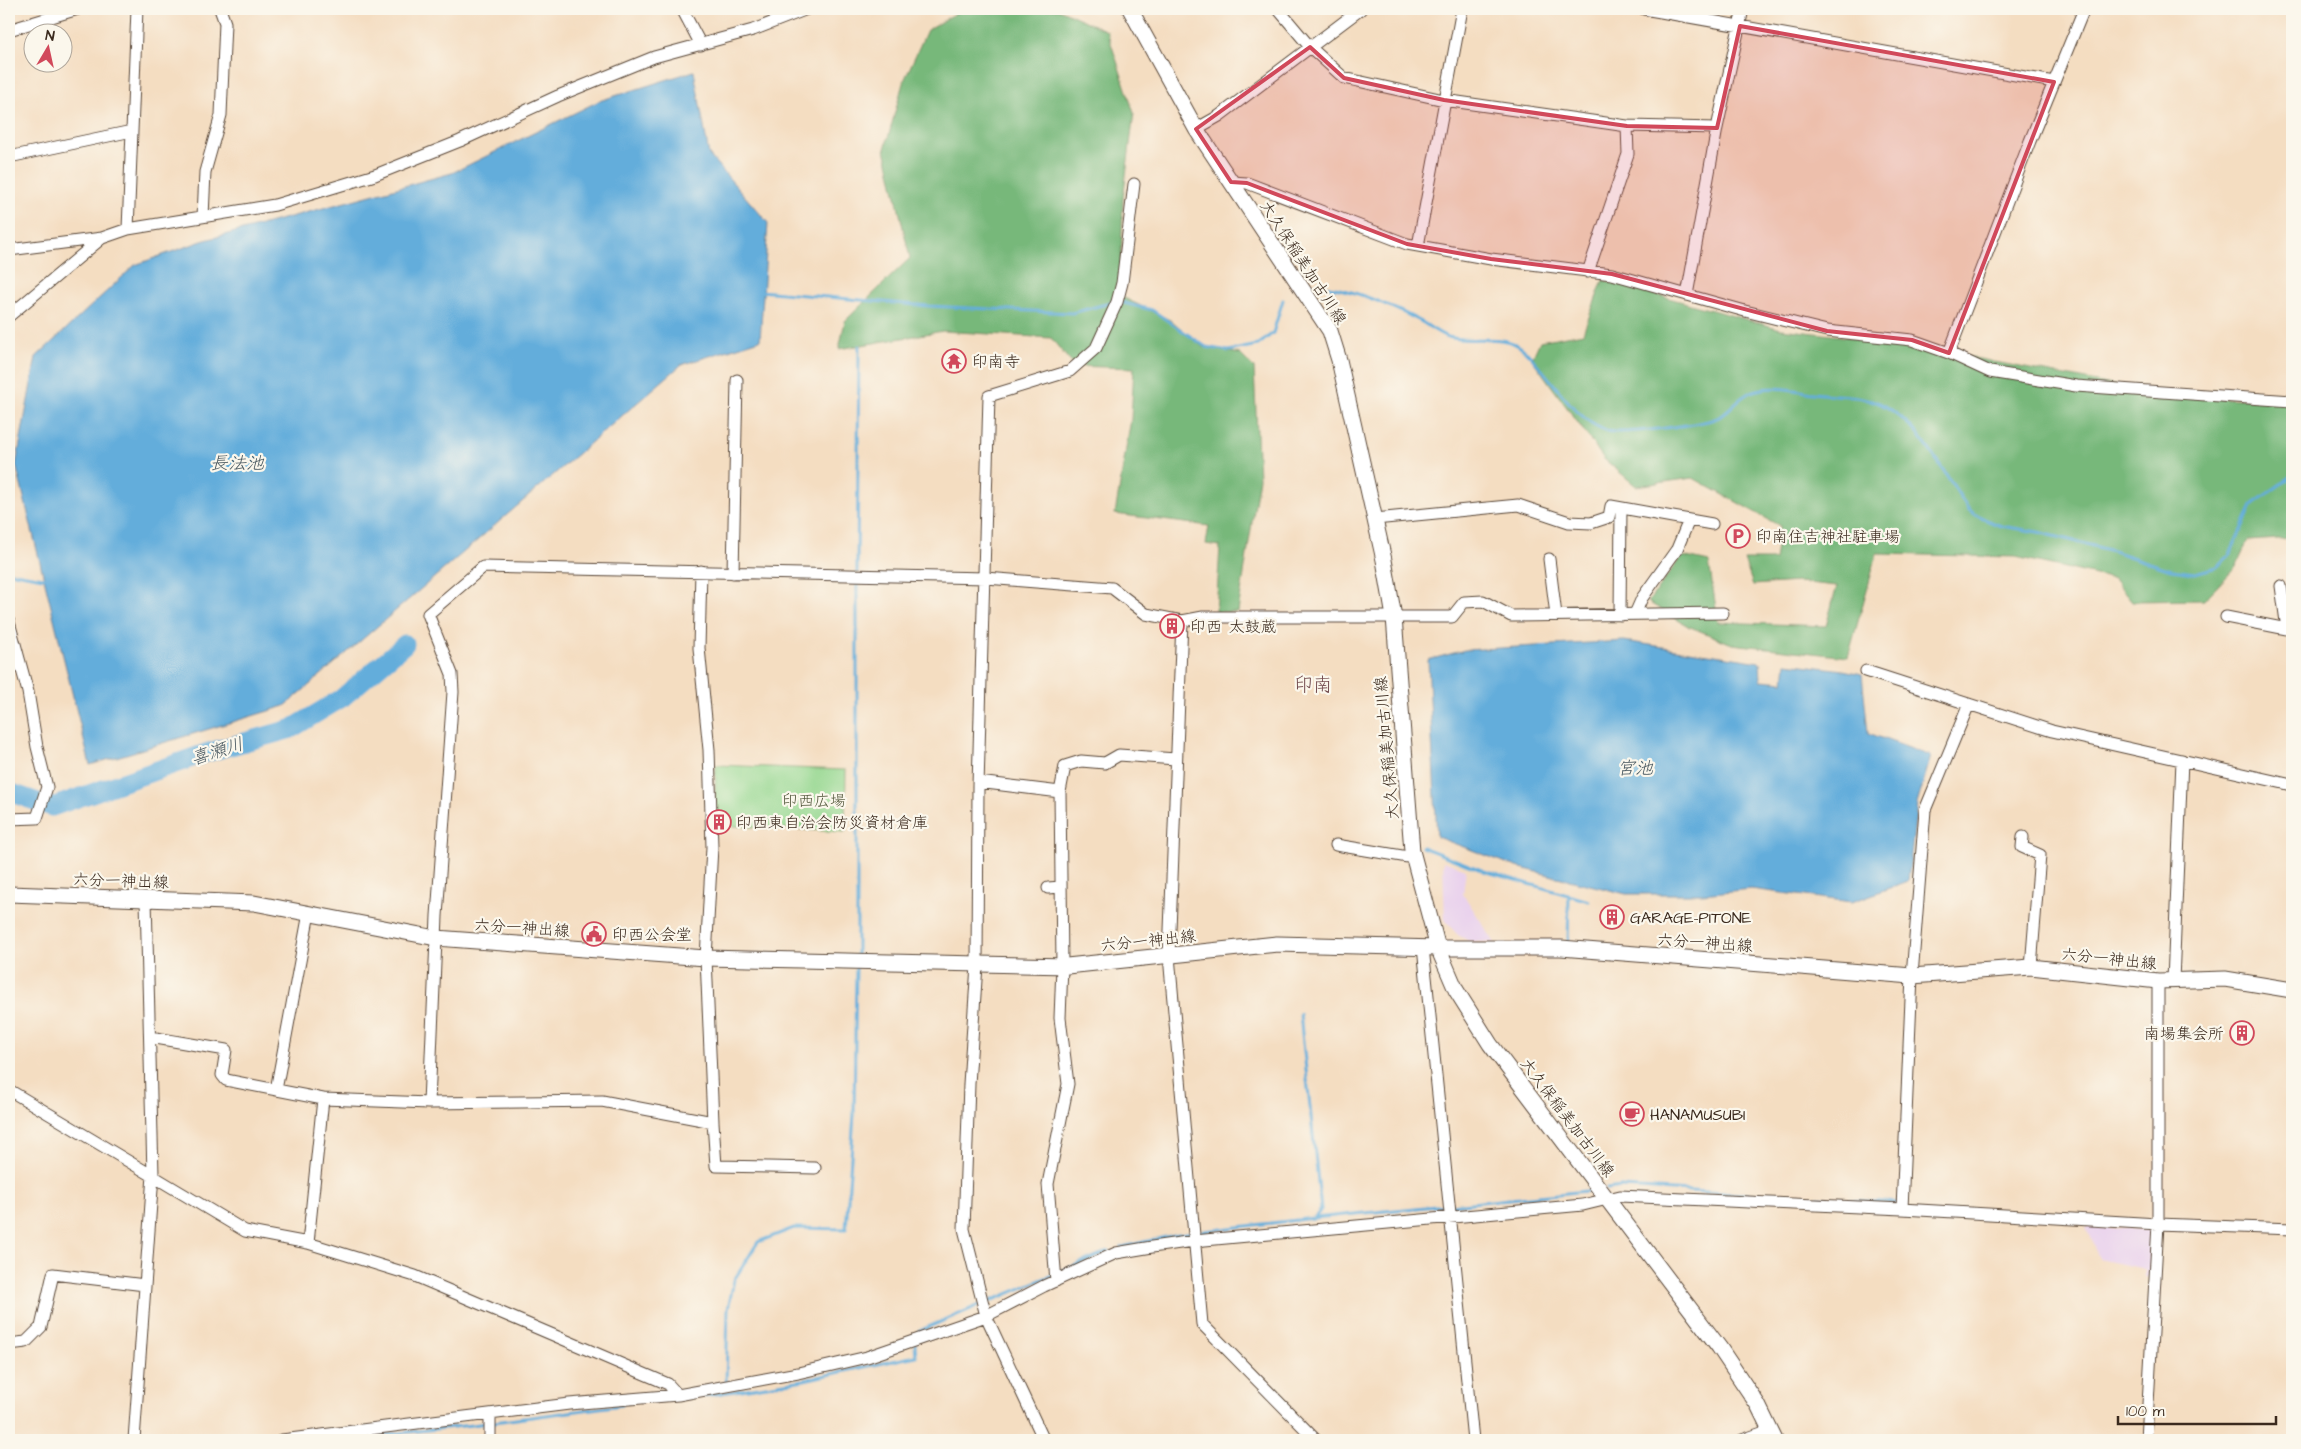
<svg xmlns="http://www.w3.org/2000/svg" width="2301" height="1449" viewBox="0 0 2301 1449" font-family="'Architects Daughter','Klee One',sans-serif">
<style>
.built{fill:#e9d1ed}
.green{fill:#94d78f;stroke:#688056}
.forest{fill:#77b87a;stroke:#59714c}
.water{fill:#63addb;stroke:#4f6c7c}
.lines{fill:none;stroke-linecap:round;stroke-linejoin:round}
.stream{stroke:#63addb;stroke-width:3}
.river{stroke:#63addb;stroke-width:19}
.minor-casing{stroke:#574536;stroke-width:13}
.major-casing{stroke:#574536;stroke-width:17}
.minor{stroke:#fff;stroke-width:11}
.major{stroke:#fff;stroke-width:15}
.marked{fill:#d1495b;fill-opacity:0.2;stroke:#d1495b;stroke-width:4;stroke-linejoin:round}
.labels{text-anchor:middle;stroke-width:4.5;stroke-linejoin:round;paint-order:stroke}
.street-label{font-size:16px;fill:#3b2a1e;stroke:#fbf7ec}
.poi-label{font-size:16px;fill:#3b2a1e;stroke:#fbf7ec;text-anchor:start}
.park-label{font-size:16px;fill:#51553a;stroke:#fbf7ec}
.water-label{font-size:18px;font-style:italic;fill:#495860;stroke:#fbf7ec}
.quarter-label{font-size:19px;fill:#734c4f;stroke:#fbf7ec}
</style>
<rect width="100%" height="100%" fill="#fbf7ec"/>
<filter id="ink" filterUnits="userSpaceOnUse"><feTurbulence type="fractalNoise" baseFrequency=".02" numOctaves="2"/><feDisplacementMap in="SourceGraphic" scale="10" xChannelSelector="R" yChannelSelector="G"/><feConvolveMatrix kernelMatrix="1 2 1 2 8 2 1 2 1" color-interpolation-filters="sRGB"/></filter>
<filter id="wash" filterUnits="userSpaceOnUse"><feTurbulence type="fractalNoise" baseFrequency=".0096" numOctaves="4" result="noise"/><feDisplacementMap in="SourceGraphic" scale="20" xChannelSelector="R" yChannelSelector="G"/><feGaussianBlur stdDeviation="1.12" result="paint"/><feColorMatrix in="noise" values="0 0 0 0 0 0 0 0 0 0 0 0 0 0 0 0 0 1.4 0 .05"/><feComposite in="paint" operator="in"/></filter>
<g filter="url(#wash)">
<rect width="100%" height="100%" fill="#f4ddc1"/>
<!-- built -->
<path class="built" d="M1443 861 1466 869 1463 894 1495 943 1469 941 1458 935 1445 921Z
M2086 1227 2154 1230 2151 1277H2145V1269L2099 1259Z"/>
<!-- green -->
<path class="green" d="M716 765 846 770 845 832 714 825Z"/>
<!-- forest -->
<path class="forest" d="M963 9H1059L1107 31 1134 113 1123 199 1120 296 1172 321 1203 347 1240 354 1254 368 1259 478 1238 612H1216L1220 546 1206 544 1209 526 1115 514 1131 419 1134 368 1074 366 1051 338 943 331 839 349 845 321 910 258 885 149 903 83 927 30Z
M1603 280 1781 329 1898 343 2168 396 2292 401V538L2248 541 2236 567 2204 600 2132 601 2114 579 2016 557 1877 554 1848 657 1732 644 1688 626 1648 602 1682 556 1709 562 1718 622 1826 626 1837 586 1798 582 1753 585 1744 560H1775L1780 526 1693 478 1636 486 1604 459 1532 359 1540 341 1583 333Z"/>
<!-- water -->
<path class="water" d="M694 71 709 155 768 223 760 340 681 365 285 706 90 765 16 465 36 357 135 265 202 241 452 173 599 101Z
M1624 641 1760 662 1761 680 1784 682 1786 663 1843 670 1862 674 1868 733 1931 756 1917 804 1908 881 1852 902 1751 889 1702 894H1626L1517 867 1437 837 1428 660 1465 650Z"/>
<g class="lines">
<!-- stream -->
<path class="stream" d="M1312 285C1349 287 1385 303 1418 320 1428 325 1437 333 1448 337 1471 344 1503 332 1523 349 1550 373 1573 421 1608 431 1621 435 1708 424 1719 417 1730 410 1737 399 1749 393 1767 384 1793 390 1813 393 1833 396 1856 394 1874 401 1916 416 1945 475 1969 510L1979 517 2001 526 2038 532 2113 551 2171 570 2195 573 2217 567 2229 556 2253 504 2292 476
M760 291 928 306 1072 313 1114 302
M1120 302 1152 310 1206 347 1228 351 1258 345 1273 333 1283 300
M9 572 43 578 47 576
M857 572 859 346
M1422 847 1484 871 1589 901
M1568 945 1569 895
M857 957V578
M1607 1189 1621 1187 1900 1203
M1452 1205 1595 1190
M1314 1218 1446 1205
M1122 1247 1179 1234 1314 1218 1321 1210 1300 1014
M986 1303 1109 1251
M917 1336 919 1331 980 1305
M726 1383 728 1309 734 1280 758 1242 794 1228 846 1229 854 1114 856 966
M703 1396 804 1380 916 1356 915 1344
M337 1440 472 1425 622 1405"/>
<!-- river -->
<path class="river" d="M9 792 52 807 206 753 291 729 342 698 405 644"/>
</g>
</g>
<g filter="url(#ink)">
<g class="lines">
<!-- minor casing -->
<g class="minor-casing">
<path id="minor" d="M682 9 701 45
M1278 9 1310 47 1344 78 1444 100 1627 126 1628 154 1588 272
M1644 9 2054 82
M9 30 78 9
M1627 126 1717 128
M1196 129 1219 116 1361 9
M9 157 132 131
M1231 182 1247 183 1407 244 1491 259 1612 274 1745 311 1827 331 1912 340 1949 353 1990 372 2076 386 2292 401
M203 217 205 172 221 115 225 23 220 9
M128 229 137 9
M1418 246 1462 9
M9 250 102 238 128 229 275 205 375 175 460 141 558 96 654 57 753 30 807 9
M1687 295 1717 128 1743 9
M9 316 102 238
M1949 353 2030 141 2084 9
M1375 519 1518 505 1569 522 1591 523 1609 517 1611 506 1712 524
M1549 559 1556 615
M733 573 737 380
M2281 586 2287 629
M1635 614 1642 598 1677 549 1689 520
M1620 615 1621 508
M2226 617 2292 630
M1182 621 1169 956 1202 1324 1316 1440
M9 622 28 692 37 747 47 787 37 818 9 819
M1866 671 2052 731 2292 785
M978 782 1060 792
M2023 837 2022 847 2040 855 2031 967
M1336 845 1414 858
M1048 888 1061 887
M1423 947 1473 1440
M2173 981 2182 760
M150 1037 226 1050 222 1075 226 1080 323 1099
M9 1090 245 1231 308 1243 415 1276 668 1384 678 1395
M276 1090 309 913
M429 1103 437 916 453 692 452 674 428 614 483 567 986 578 1112 588 1146 614 1182 621 1203 617H1452L1464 602 1483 601 1511 616 1723 613
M713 1122 716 1166 815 1168
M1902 1209 1912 976 1925 810 1969 704
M308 1243 323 1099 429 1103 602 1101 713 1122 706 958 712 847 709 750 699 648 701 571
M1056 1281 1048 1184 1068 1084 1060 1018 1062 966 1060 792 1065 766 1081 761 1105 763 1119 755 1176 759
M9 1344 26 1342 41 1327 53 1274 145 1285
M490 1415V1440
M1043 1438 986 1316 964 1229 969 1084 977 965 978 786 989 396 1070 371 1096 348 1117 302 1122 283 1134 184
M134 1440 153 1175 146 899
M282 1440 569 1404 678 1395 798 1373 867 1357 986 1316 1044 1286 1116 1253 1152 1247 1194 1241 1583 1205 1620 1196 1902 1209 2158 1224 2292 1229
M1742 1440 1770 1430
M2146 1440 2158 1224V981"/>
</g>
<!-- major casing -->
<g class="major-casing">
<path id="major" d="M1130 9 1196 129 1330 331 1339 360 1384 560 1394 617 1412 851 1438 948 1456 990 1490 1044 1719 1347 1758 1405 1775 1440
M9 894 254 903 436 938 706 958 1067 966 1277 944 1438 948H1561L1912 976 2031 967 2158 981 2225 979 2292 990"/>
</g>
<!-- minor -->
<use href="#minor" class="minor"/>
<!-- major -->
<use href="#major" class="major"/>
</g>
</g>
<!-- marked area -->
<path class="marked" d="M1740 26 2054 82 1949 353 1912 340 1827 331 1612 274 1491 259 1407 244 1247 183 1231 182 1196 129 1310 47 1344 78 1444 100 1627 126 1717 128Z"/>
<!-- icons -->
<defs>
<g id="temple-ring" transform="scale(1.25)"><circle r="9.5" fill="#fbf7ec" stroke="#d1495b" stroke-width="1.5"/><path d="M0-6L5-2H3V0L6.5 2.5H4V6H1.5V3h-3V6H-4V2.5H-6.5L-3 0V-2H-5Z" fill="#d1495b"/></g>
<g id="parking-ring" transform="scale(1.25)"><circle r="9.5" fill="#fbf7ec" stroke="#d1495b" stroke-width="1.5"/><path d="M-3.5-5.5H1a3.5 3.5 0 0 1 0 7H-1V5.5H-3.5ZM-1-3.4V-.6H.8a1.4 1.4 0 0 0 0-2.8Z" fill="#d1495b"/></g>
<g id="building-ring" transform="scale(1.25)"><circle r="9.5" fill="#fbf7ec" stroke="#d1495b" stroke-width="1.5"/><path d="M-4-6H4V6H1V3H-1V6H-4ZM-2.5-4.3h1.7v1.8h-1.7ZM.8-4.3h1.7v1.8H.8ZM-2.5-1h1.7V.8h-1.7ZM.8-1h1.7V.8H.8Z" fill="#d1495b"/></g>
<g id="civic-ring" transform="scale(1.25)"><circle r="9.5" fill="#fbf7ec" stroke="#d1495b" stroke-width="1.5"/><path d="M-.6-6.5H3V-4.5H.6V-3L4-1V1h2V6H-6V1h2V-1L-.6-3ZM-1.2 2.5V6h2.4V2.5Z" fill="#d1495b"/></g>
<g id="cafe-ring" transform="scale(1.25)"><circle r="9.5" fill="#fbf7ec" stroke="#d1495b" stroke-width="1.5"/><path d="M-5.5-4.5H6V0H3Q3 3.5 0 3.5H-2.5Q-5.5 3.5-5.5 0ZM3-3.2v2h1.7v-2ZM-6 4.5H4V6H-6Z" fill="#d1495b"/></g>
</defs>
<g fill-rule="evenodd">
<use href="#temple-ring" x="954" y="361"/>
<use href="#parking-ring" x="1738" y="536"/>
<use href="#building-ring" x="1172" y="626"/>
<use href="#building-ring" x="719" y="822"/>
<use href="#building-ring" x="1612" y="917"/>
<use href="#civic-ring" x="594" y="934"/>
<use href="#building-ring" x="2242" y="1033"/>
<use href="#cafe-ring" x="1632" y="1114"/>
</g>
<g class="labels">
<!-- street labels -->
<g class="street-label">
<text transform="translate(1304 262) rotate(57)" y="6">大久保稲美加古川線</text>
<text transform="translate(1386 748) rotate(-95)" y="6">大久保稲美加古川線</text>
<text transform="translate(121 880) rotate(2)" y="6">六分一神出線</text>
<text transform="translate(522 927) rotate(4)" y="6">六分一神出線</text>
<text transform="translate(1148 940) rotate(-6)" y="6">六分一神出線</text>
<text transform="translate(1705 942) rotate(4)" y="6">六分一神出線</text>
<text transform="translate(2109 958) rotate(6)" y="6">六分一神出線</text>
<text transform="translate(1568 1117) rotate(53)" y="6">大久保稲美加古川線</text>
</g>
<!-- poi labels -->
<g class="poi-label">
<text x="972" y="367">印南寺</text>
<text x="1756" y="542">印南住吉神社駐車場</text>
<text x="1190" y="632">印西 太鼓蔵</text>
<text x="736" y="828">印西東自治会防災資材倉庫</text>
<text x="1630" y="923">GARAGE-PITONE</text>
<text x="612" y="940">印西公会堂</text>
<text x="2224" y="1039" text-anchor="end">南場集会所</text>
<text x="1650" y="1120">HANAMUSUBI</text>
</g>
<!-- park labels -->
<g class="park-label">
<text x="814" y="806">印西広場</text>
</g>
<!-- water labels -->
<g class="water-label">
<text x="237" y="469">長法池</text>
<text transform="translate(217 751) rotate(-17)" y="6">喜瀬川</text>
<text x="1635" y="774">宮池</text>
</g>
<!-- quarter labels -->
<g class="quarter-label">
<text x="1313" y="691">印南</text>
</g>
</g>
<!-- margin -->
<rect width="2301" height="1449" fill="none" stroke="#fbf7ec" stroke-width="30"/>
<!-- north arrow -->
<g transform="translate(48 48) rotate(9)"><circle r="24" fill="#fbf7ec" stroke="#aea59a"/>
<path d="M0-4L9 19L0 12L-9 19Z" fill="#d1495b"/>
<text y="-8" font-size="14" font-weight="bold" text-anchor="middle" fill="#3b2a1e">N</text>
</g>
<!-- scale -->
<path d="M2118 1416v8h158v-8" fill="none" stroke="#3b2a1e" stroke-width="2.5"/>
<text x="2126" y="1416" font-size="15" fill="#3b2a1e" stroke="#fbf7ec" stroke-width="4" paint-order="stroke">100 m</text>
</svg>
